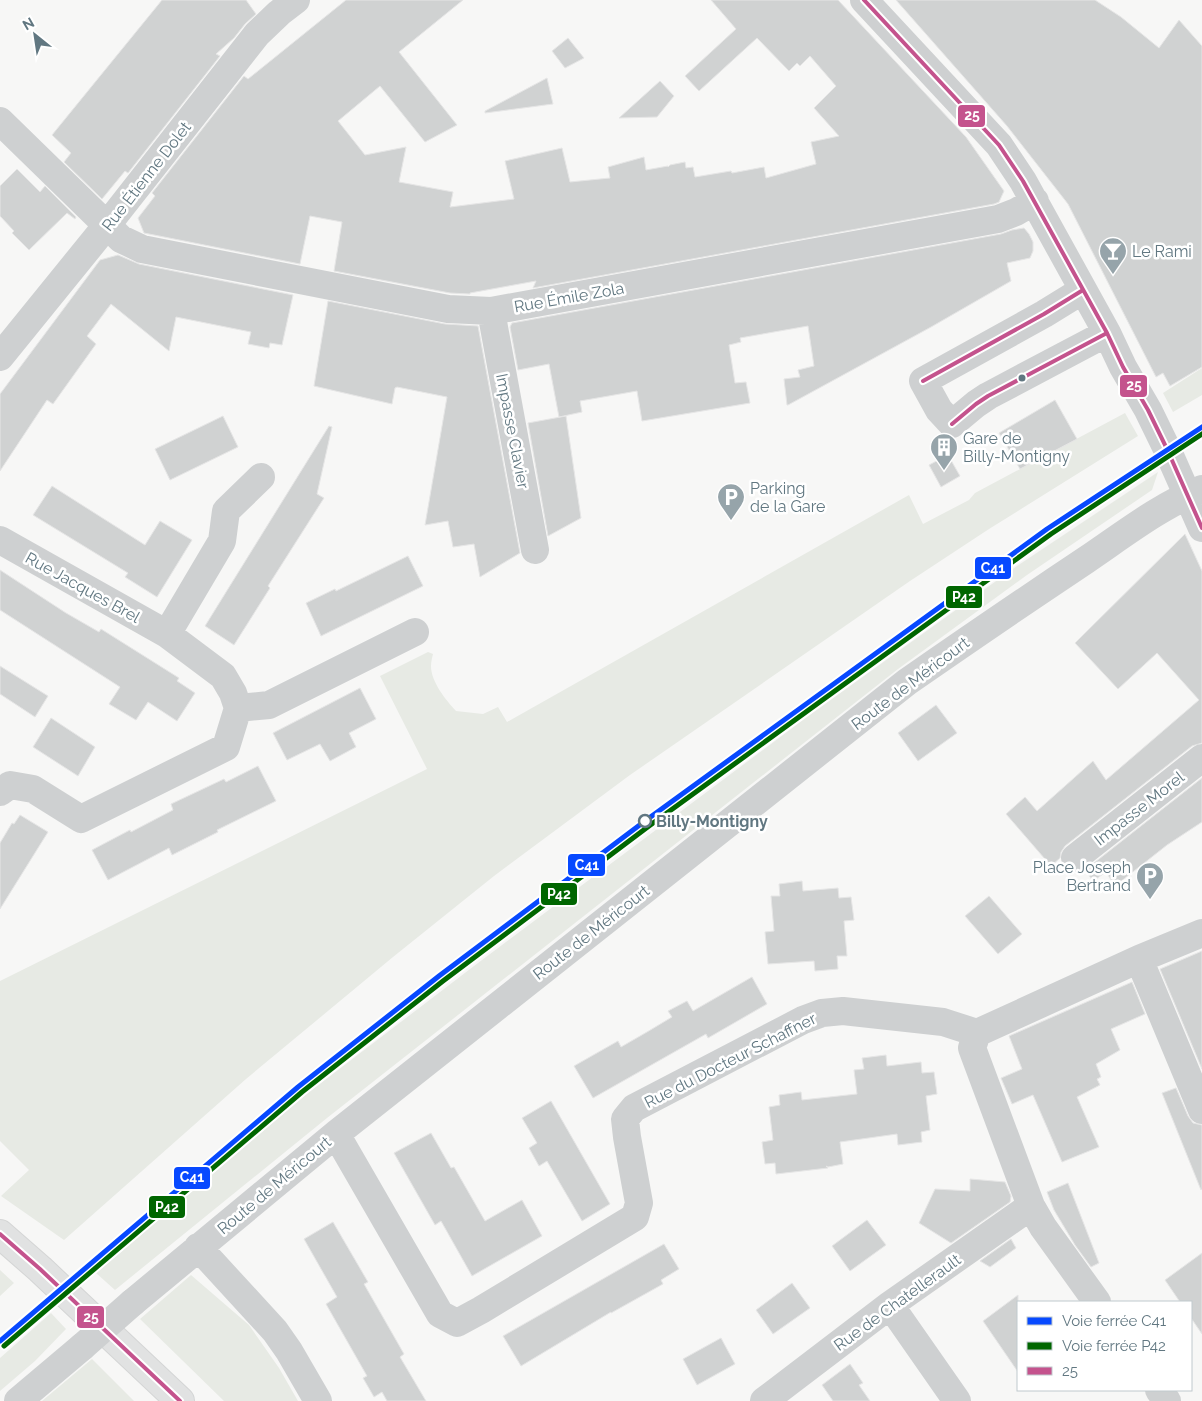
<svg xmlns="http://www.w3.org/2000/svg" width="1202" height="1401" viewBox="0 0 1202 1401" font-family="Raleway,sans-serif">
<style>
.green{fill:#e7eae4}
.building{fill:#d0d2d2;stroke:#e6e6e6}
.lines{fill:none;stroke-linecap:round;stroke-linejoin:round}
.major-casing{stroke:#d4d5d5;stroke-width:30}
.minor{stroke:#ced0d1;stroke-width:28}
.major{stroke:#e1e2e2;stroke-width:28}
.minor-bridge{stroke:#ced0d1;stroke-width:28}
.bus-1-casing{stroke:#fff;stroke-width:8}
.bus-1{stroke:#c4538d;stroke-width:4}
.rail-1-casing{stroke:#fff;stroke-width:9}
.rail-2-casing{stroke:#fff;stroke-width:9}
.rail-1{stroke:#0749ff;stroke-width:5}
.rail-2{stroke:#060;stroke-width:5}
.bus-dot{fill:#617781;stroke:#fff;stroke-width:2}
.stop-dot{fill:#fff;stroke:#617781;stroke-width:2.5}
.labels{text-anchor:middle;stroke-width:5;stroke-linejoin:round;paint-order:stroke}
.street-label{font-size:16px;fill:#617781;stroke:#fff}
.poi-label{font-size:16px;fill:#617781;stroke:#fff;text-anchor:start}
.stop-label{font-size:16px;font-weight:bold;fill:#617781;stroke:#fff;text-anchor:start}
.line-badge{stroke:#fff;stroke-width:2}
.badge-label{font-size:14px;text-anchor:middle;font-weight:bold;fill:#fff}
</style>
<rect width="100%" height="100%" fill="#f7f7f6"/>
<!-- green -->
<path class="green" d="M1202 368V395L1173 412 1163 393Z
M1125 413 1138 436 989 529 910 581 630 775 494 876 393 957 246 1079 64 1240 1 1196 29 1170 0 1141V981L427 769 380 676 428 652 433 654C432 658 431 662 431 666 431 682 446 700 456 711L483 714 498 707 507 722 909 495 923 524 969 500 975 493Z
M1158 472 1152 490 1027 575 898 669 327 1118 115 1290 96 1273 308 1093 474 966 807 717 1017 566Z
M0 1270 14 1283 0 1296Z
M191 1275 249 1325 279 1368 298 1401H224L140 1319Z
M51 1313 66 1329 35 1361 0 1391V1358Z
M92 1359 134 1401H42Z"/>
<!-- building -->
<path class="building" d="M162 0H246L256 14 245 24 234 38 216 54 220 56 128 173 125 171 102 199 64 162 71 153 52 135Z
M346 0H463L399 52 457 125 425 142 380 86 338 121 365 155 406 147 399 182 453 192 450 207 514 199 505 161 562 148 570 182 610 178 608 167 644 157 646 170 668 166V167L670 165 685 162 686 168 693 167 695 177 731 171 732 173 764 167 766 178 816 164 811 142 839 136 814 108 836 86 810 56 800 66 797 63 789 71 757 38 699 91 685 76 736 29 711 0H838L966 137 1004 191 999 202 994 204 533 288 536 281 470 293V294L450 293 334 271 342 222 310 216 300 264 144 233 138 218 155 196 152 193 244 76 248 79Z
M896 0H1095L1121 17 1159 48 1179 20 1202 46V367L1170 386 1163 373 1156 377 1068 204 1007 126Z
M568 38 584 58 565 68 552 51Z
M547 78 553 104 485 113V111Z
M660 81 674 96 657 117 619 118Z
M17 169 40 192 45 186 76 217 75 219 67 213 29 250 12 233 14 231 0 216V186Z
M1024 228 1029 234 1033 242V251L1030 258 1007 263 1011 281 931 327 788 405H787L784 379 800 377 798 370 814 366 808 326 740 338 741 342 729 345 735 383 746 382 750 403 642 421 637 391 580 401 582 412 559 417 549 364 518 370 510 327 512 323 1001 234 1012 230Z
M118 255 139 264 293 295 282 345 270 343 269 348 248 344 251 332 176 317 169 351 111 304 87 336 96 344 53 404 47 400 0 471V394L100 260Z
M328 301 445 324 478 326 520 553 480 577 474 544 453 547 448 521 425 525 447 397 397 387 395 388 392 404 314 386Z
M1055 400 1077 439 1020 469 999 433Z
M223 416 238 447 170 480 155 449Z
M566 416 581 518 548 536 528 423Z
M329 426 332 427 317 494 324 498 268 586 270 588 234 645 205 626Z
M948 455 960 476 941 487 929 465Z
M52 486 145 545 160 521 192 540 157 597 125 577 128 573 33 515Z
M1185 534 1202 571V743L1192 746 1065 846 1061 852 1060 858 1051 866 1006 814 1025 797 1037 811 1093 761 1106 780 1199 700 1157 653 1118 689 1075 643Z
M408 556 423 586 321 636 306 603 335 589 336 591Z
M0 570 66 613 99 632 101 629 179 678 177 681 195 693 177 721 148 702 136 720 109 704 120 687 0 610Z
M0 666 48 696 35 717 0 694Z
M360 688 376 719 349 733 356 747 330 761 320 744 287 760 273 733Z
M936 705 957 733 918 761 898 733Z
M51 718 95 747 78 776 33 747Z
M258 766 276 801 217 830 218 832 172 855 169 848 108 880 92 850 130 830 131 832 173 810 171 804 224 779 226 782Z
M1202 778V822L1167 845 1115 886 1106 872 1093 881 1085 870Z
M20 815 48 832 0 909V843L12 823 14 824Z
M802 881 803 891 838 888 839 898 851 897 854 920 844 921 847 956H837L838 969 815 971 814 961 768 964 765 932 774 931 771 896H780L779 884Z
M989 896 1022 934 998 954 965 916Z
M1202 951V1069L1160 969Z
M752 977 767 1004 708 1038 706 1034 593 1098 574 1066 618 1041 621 1047 647 1032 672 1017 668 1011 687 1001 693 1011Z
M1132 982 1145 1014 1111 1029 1120 1050 1096 1064 1101 1077 1097 1079 1100 1085 1077 1097 1099 1147 1062 1162 1033 1095 1012 1104 1001 1078 1022 1069 1009 1036Z
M886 1055 887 1066 921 1062 922 1073 934 1072 937 1094 926 1096 930 1130 921 1132 922 1142 898 1145 897 1134 840 1142 843 1164 828 1167 826 1166 828 1168 776 1174 775 1163 765 1164 762 1142 773 1140 769 1107 780 1105 779 1095 801 1092 802 1100 857 1094 854 1070 864 1069 862 1058Z
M1176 1088 1188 1116 1193 1123 1202 1125V1189L1201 1190 1162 1093Z
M551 1101 610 1204 582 1221 547 1161 539 1166 529 1148 537 1143 522 1118Z
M431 1133 451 1168 454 1167 485 1221 522 1200 542 1236 472 1276 441 1221 435 1225 394 1153Z
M970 1179 1005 1182 1011 1196 1010 1202 951 1243 919 1223 935 1189 970 1191Z
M1068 1183 1099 1263 1091 1267 1075 1245 1054 1210 1047 1192Z
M867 1220 886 1245 850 1271 832 1246Z
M333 1222 368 1282 364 1284 404 1354 400 1357 426 1401H387L382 1392 374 1397 363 1378 367 1376 326 1304 337 1297 304 1239Z
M1011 1239 1016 1248 990 1267 980 1261Z
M664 1244 679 1269 661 1280 663 1284 611 1313V1312L521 1366 503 1336Z
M1202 1253V1334L1191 1318V1302H1180L1165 1280Z
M792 1283 810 1308 773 1334 756 1310Z
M1018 1295V1372L983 1321Z
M721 1338 735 1364 697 1385 683 1359Z
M850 1364 863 1383 859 1385 870 1401H833L822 1385Z"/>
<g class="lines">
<!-- major casing -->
<g class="major-casing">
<path id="major" d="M0 1234 40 1269 180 1401"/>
</g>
<!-- minor -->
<path class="minor" d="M864 0 999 145 1023 181 1107 333 1123 367 1148 410 1167 449 1202 528
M0 121 121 239 142 249 448 309 491 311 998 219 1016 212 1035 201
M1083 290 1044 314 923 381 939 410 952 424 976 404 988 396 1107 333
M491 311 535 550
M0 357 107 225 257 34 279 13 296 0
M0 540 167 634 223 676 233 693 238 708
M167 634 222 541 226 511 261 477
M238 708 269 705 415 632
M0 792 10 785 33 789 81 819 226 747 238 708
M1075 858 1202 758
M1139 959 1202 1110
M977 1033 972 1048 1031 1206 1043 1227 1097 1302
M336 1134 440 1314 457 1323 481 1310 635 1217 639 1203 627 1137 625 1119 634 1108 803 1020 822 1013 843 1011 943 1022 977 1033 1139 959 1202 933
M198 1247 275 1331 289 1351 318 1401
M132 1303 336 1134 907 682C966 641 1026 600 1086 560 1123 535 1160 506 1202 489
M890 1305 957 1401
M1159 1390 1167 1401
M18 1401 82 1347
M764 1401 890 1305 1031 1206"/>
<!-- major -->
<use href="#major" class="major"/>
<!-- minor-bridge -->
<path class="minor-bridge" d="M82 1347 132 1303"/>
<!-- bus-1 casing -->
<g class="bus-1-casing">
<path id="bus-1" d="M864 0 999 145 1023 181 1107 333 1123 367 1148 410 1167 449 1202 528
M923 381 1044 314 1083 290
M952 424 976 404 988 396 1107 333
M0 1234 40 1269 180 1401"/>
</g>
<!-- bus-1 -->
<use href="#bus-1" class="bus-1"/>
<!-- rail-1 casing -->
<g class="rail-1-casing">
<path id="rail-1" d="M0 1341 298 1087 439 976 645 821 1047 529 1202 427"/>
</g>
<!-- rail-2 casing -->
<g class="rail-2-casing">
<path id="rail-2" d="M4 1346 302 1092 443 981 649 826 1051 534 1202 434"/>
</g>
<!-- rail-1 -->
<use href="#rail-1" class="rail-1"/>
<!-- rail-2 -->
<use href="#rail-2" class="rail-2"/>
</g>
<!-- icons -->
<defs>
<g id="bar-pin" transform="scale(1.4375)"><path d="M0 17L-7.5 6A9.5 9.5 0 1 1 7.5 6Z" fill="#96a4aa" stroke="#fff"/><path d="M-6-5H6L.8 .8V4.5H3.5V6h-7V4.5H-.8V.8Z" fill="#fff"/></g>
<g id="building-pin" transform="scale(1.4375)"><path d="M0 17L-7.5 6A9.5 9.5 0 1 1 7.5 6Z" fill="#96a4aa" stroke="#fff"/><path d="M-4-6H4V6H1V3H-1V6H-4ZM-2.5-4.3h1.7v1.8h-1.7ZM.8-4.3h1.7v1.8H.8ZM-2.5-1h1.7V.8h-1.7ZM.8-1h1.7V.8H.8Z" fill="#fff"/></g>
<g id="parking-pin" transform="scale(1.4375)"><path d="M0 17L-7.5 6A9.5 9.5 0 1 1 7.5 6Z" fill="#96a4aa" stroke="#fff"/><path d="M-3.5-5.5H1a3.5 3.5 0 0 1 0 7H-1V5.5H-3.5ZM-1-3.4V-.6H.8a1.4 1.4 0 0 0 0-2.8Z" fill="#fff"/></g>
</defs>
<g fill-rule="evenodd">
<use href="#bar-pin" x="1113" y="251"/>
<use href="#building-pin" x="944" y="447"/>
<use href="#parking-pin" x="731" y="497"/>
<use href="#parking-pin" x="1150" y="876"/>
</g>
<!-- markers -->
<circle class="bus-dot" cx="1022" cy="378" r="4.5"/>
<circle class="stop-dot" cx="645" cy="821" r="6"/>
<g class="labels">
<!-- street labels -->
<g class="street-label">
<text transform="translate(146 176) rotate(-52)" y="6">Rue Étienne Dolet</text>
<text transform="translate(569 297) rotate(-10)" y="6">Rue Émile Zola</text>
<text transform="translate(513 431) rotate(79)" y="6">Impasse Clavier</text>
<text transform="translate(83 587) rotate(29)" y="6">Rue Jacques Brel</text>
<text transform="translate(910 683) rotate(-37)" y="6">Route de Méricourt</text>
<text transform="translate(1139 808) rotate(-38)" y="6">Impasse Morel</text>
<text transform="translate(591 932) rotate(-38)" y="6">Route de Méricourt</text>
<text transform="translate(730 1060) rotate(-27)" y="6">Rue du Docteur Schaffner</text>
<text transform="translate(274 1185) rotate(-40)" y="6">Route de Méricourt</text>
<text transform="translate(897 1302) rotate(-36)" y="6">Rue de Chatellerault</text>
</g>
<!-- poi labels -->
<g class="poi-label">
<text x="1132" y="257">Le Rami</text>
<text x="963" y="444">Gare de<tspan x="963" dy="18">Billy-Montigny</tspan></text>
<text x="750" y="494">Parking<tspan x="750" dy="18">de la Gare</tspan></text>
<text x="1131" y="873" text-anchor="end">Place Joseph<tspan x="1131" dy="18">Bertrand</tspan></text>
</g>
<!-- stop labels -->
<g class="stop-label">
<text x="656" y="827">Billy-Montigny</text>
</g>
</g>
<g class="line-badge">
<rect x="957" y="104" width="29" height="24" rx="5" fill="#c4538d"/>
<rect x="1119" y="374" width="29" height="24" rx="5" fill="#c4538d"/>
<rect x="974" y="556" width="38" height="24" rx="5" fill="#0749ff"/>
<rect x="945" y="585" width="38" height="24" rx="5" fill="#060"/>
<rect x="567" y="853" width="39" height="24" rx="5" fill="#0749ff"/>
<rect x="540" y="882" width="38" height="24" rx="5" fill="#060"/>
<rect x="173" y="1166" width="38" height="24" rx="5" fill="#0749ff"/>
<rect x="148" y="1195" width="38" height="24" rx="5" fill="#060"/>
<rect x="76" y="1305" width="29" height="24" rx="5" fill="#c4538d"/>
</g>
<g class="badge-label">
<text x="972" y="120">25</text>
<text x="1134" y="390">25</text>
<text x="993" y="573">C41</text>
<text x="964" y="602">P42</text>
<text x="587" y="870">C41</text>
<text x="559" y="899">P42</text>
<text x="192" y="1182">C41</text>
<text x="167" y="1212">P42</text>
<text x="91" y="1322">25</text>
</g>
<!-- legend -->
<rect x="1017" y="1301" width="175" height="90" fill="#ffffff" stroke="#c0c9cd"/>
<rect x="1027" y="1317" width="25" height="8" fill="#0749ff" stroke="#c0c9cd"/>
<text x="1062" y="1326" font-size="15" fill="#617781">Voie ferrée C41</text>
<rect x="1027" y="1342" width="25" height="8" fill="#006600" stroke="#c0c9cd"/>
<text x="1062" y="1351" font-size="15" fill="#617781">Voie ferrée P42</text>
<rect x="1027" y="1367" width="25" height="8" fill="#c4538d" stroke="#c0c9cd"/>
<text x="1062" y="1376" font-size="15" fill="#617781">25</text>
<!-- north arrow -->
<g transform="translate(35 35) rotate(330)" stroke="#ffffff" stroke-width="4" paint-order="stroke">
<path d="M0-4L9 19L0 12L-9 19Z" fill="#617781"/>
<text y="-8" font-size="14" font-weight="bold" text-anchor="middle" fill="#617781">N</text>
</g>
</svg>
